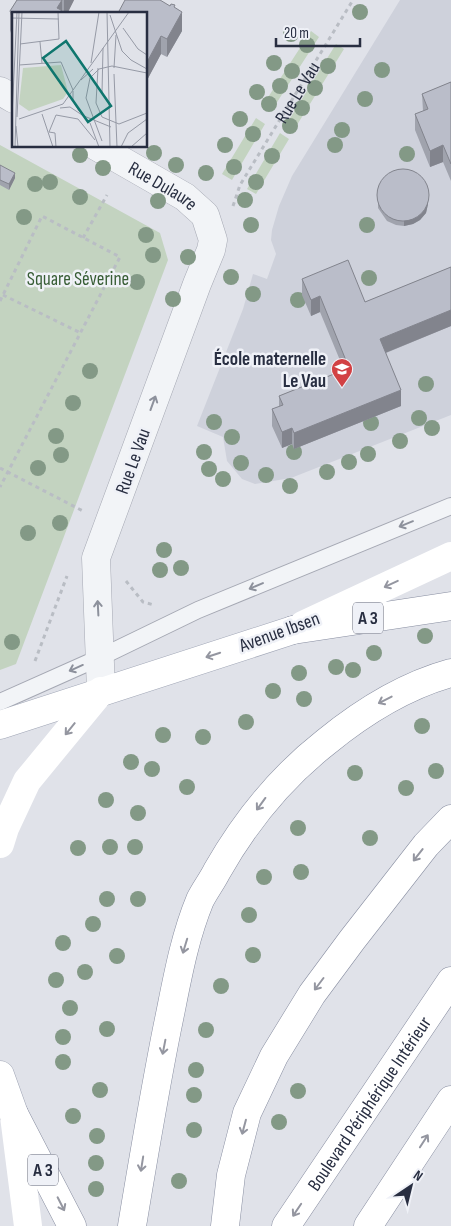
<svg xmlns="http://www.w3.org/2000/svg" width="451" height="1226" viewBox="0 0 451 1226" font-family="'Sofia Sans Condensed',sans-serif">
<style>
.built{fill:#ced1db}
.green{fill:#c3d3c0}
.lines{fill:none;stroke-linecap:round;stroke-linejoin:round}
.lane-casing{stroke:#a5a8b3;stroke-width:18}
.street-casing{stroke:#a5a8b3;stroke-width:29}
.primary-casing{stroke:#9fa5b5;stroke-width:29}
.highway-casing{stroke:#878da0;stroke-width:29}
.path{stroke:#b9bdc4;stroke-width:3;stroke-dasharray:4 4;stroke-linecap:butt}
.lane{stroke:#f2f4f7;stroke-width:16}
.street{stroke:#f2f4f7;stroke-width:28}
.secondary{stroke:#fff;stroke-width:28}
.primary{stroke:#fff;stroke-width:28}
.highway{stroke:#fff;stroke-width:28}
.tree{fill:#839986}
.wall{fill:#a0a3ad}
.shaded-wall{fill:#82848d}
.building{fill:#babdc9;stroke:#82848d}
.oneway{stroke:#8d919c}
.oneway2{stroke:#9496a0}
.labels{text-anchor:middle;stroke-width:5;stroke-linejoin:round;paint-order:stroke}
.shield{fill:#eff1f7;stroke:#646878;stroke-width:1}
.shield-label{font-size:18px;font-weight:bold;fill:#282e41}
.street-label{font-size:19px;fill:#282e41;stroke:#eff1f7}
.park-label{font-size:19px;fill:#375d35;stroke:#eff1f7}
.poi-label{font-size:19px;font-weight:bold;fill:#282e41;stroke:#eff1f7;text-anchor:end}
.inset-road{fill:none;stroke:#969aa6;stroke-width:1}
.view{fill:#0f766e;fill-opacity:0.15;stroke:#0f766e;stroke-width:2.5}
.inset-edge{fill:none;stroke:#282e41;stroke-width:2.5}
</style>
<rect width="100%" height="100%" fill="#e0e2e9"/>
<!-- built -->
<path class="built" d="M400 0H451V415L291 478 255 484 242 479 227 461 223 437 197 426 243 309 253 274 267 279 276 254 271 240 272 230 279 206 292 176Z"/>
<!-- green -->
<path class="green" d="M311 31 319 37 272 110 263 105Z
M336 44 344 49 292 133 284 128Z
M256 118 265 124 232 180 222 174Z
M280 133 289 139 256 194 247 189Z
M0 145 160 233 168 260 16 664 0 670Z"/>
<g class="lines">
<!-- lane casing -->
<g class="lane-casing">
<path id="lane" d="M0 702 101 657 198 610 451 506"/>
</g>
<!-- street casing -->
<g class="street-casing">
<g id="street">
<path d="M0 91 14 99"/>
<path id="s2" d="M96 146 185 197 205 215 213 240 211 250 197 284 96 558 101 691"/>
</g>
</g>
<!-- primary casing -->
<g class="primary-casing">
<path id="primary" d="M0 725 293 630
M0 1075 14 1114"/>
</g>
<!-- highway casing -->
<g class="highway-casing">
<g id="highway">
<path d="M293 630 451 606"/>
<path d="M14 1114 72 1226"/>
<path d="M132 1226C143 1160 154 1094 167 1029 176 986 183 941 200 900 205 890 212 881 217 871 246 820 280 778 326 742 364 711 404 686 451 673"/>
<path d="M225 1226 231 1175 247 1113 274 1056 312 994 352 940 426 845 451 819"/>
<path id="s3" d="M286 1226 451 981"/>
<path d="M368 1226 451 1100"/>
</g>
</g>
<!-- path -->
<g class="path">
<path id="s1" d="M233 206 240 185 353 0"/>
<path d="M83 238 107 195"/>
<path d="M3 295 81 333"/>
<path d="M0 301 42 216 120 257 0 487"/>
<path d="M0 468 83 511"/>
<path d="M126 581 143 602 154 605"/>
<path d="M35 661 67 576"/>
</g>
<!-- lane -->
<use href="#lane" class="lane"/>
<!-- street -->
<use href="#street" class="street"/>
<!-- secondary -->
<path class="secondary" d="M303 625 451 556
M0 844 5 828 27 781 101 691
M14 1116 28 1226"/>
<!-- primary -->
<use href="#primary" class="primary"/>
<!-- highway -->
<use href="#highway" class="highway"/>
</g>
<!-- trees -->
<g class="tree">
<circle cx="360" cy="12" r="8"/>
<circle cx="291" cy="34" r="8"/>
<circle cx="307" cy="45" r="8"/>
<circle cx="274" cy="63" r="8"/>
<circle cx="328" cy="66" r="8"/>
<circle cx="382" cy="70" r="8"/>
<circle cx="292" cy="71" r="8"/>
<circle cx="280" cy="86" r="8"/>
<circle cx="315" cy="88" r="8"/>
<circle cx="257" cy="92" r="8"/>
<circle cx="365" cy="99" r="8"/>
<circle cx="269" cy="104" r="8"/>
<circle cx="302" cy="108" r="8"/>
<circle cx="240" cy="119" r="8"/>
<circle cx="290" cy="126" r="8"/>
<circle cx="342" cy="130" r="8"/>
<circle cx="253" cy="134" r="8"/>
<circle cx="225" cy="145" r="8"/>
<circle cx="335" cy="145" r="8"/>
<circle cx="154" cy="153" r="8"/>
<circle cx="407" cy="154" r="8"/>
<circle cx="80" cy="155" r="8"/>
<circle cx="272" cy="156" r="8"/>
<circle cx="176" cy="165" r="8"/>
<circle cx="234" cy="167" r="8"/>
<circle cx="103" cy="168" r="8"/>
<circle cx="206" cy="173" r="8"/>
<circle cx="50" cy="182" r="8"/>
<circle cx="256" cy="182" r="8"/>
<circle cx="35" cy="184" r="8"/>
<circle cx="80" cy="197" r="8"/>
<circle cx="245" cy="200" r="8"/>
<circle cx="158" cy="201" r="8"/>
<circle cx="24" cy="217" r="8"/>
<circle cx="251" cy="225" r="8"/>
<circle cx="367" cy="225" r="8"/>
<circle cx="146" cy="235" r="8"/>
<circle cx="153" cy="255" r="8"/>
<circle cx="188" cy="257" r="8"/>
<circle cx="231" cy="277" r="8"/>
<circle cx="369" cy="278" r="8"/>
<circle cx="137" cy="282" r="8"/>
<circle cx="253" cy="294" r="8"/>
<circle cx="173" cy="299" r="8"/>
<circle cx="298" cy="300" r="8"/>
<circle cx="90" cy="371" r="8"/>
<circle cx="426" cy="384" r="8"/>
<circle cx="73" cy="403" r="8"/>
<circle cx="419" cy="418" r="8"/>
<circle cx="214" cy="422" r="8"/>
<circle cx="371" cy="423" r="8"/>
<circle cx="432" cy="428" r="8"/>
<circle cx="56" cy="436" r="8"/>
<circle cx="232" cy="437" r="8"/>
<circle cx="400" cy="441" r="8"/>
<circle cx="204" cy="452" r="8"/>
<circle cx="294" cy="452" r="8"/>
<circle cx="368" cy="454" r="8"/>
<circle cx="61" cy="455" r="8"/>
<circle cx="349" cy="462" r="8"/>
<circle cx="241" cy="463" r="8"/>
<circle cx="38" cy="468" r="8"/>
<circle cx="209" cy="469" r="8"/>
<circle cx="327" cy="472" r="8"/>
<circle cx="266" cy="475" r="8"/>
<circle cx="223" cy="479" r="8"/>
<circle cx="290" cy="486" r="8"/>
<circle cx="60" cy="523" r="8"/>
<circle cx="28" cy="533" r="8"/>
<circle cx="164" cy="550" r="8"/>
<circle cx="181" cy="568" r="8"/>
<circle cx="160" cy="570" r="8"/>
<circle cx="425" cy="636" r="8"/>
<circle cx="12" cy="642" r="8"/>
<circle cx="374" cy="653" r="8"/>
<circle cx="336" cy="667" r="8"/>
<circle cx="353" cy="670" r="8"/>
<circle cx="299" cy="673" r="8"/>
<circle cx="273" cy="691" r="8"/>
<circle cx="304" cy="699" r="8"/>
<circle cx="246" cy="722" r="8"/>
<circle cx="422" cy="726" r="8"/>
<circle cx="163" cy="735" r="8"/>
<circle cx="203" cy="737" r="8"/>
<circle cx="131" cy="762" r="8"/>
<circle cx="152" cy="769" r="8"/>
<circle cx="436" cy="771" r="8"/>
<circle cx="355" cy="773" r="8"/>
<circle cx="187" cy="787" r="8"/>
<circle cx="406" cy="788" r="8"/>
<circle cx="106" cy="800" r="8"/>
<circle cx="138" cy="813" r="8"/>
<circle cx="298" cy="828" r="8"/>
<circle cx="370" cy="838" r="8"/>
<circle cx="110" cy="847" r="8"/>
<circle cx="135" cy="847" r="8"/>
<circle cx="78" cy="848" r="8"/>
<circle cx="301" cy="872" r="8"/>
<circle cx="264" cy="877" r="8"/>
<circle cx="107" cy="899" r="8"/>
<circle cx="138" cy="899" r="8"/>
<circle cx="249" cy="915" r="8"/>
<circle cx="93" cy="924" r="8"/>
<circle cx="63" cy="943" r="8"/>
<circle cx="253" cy="955" r="8"/>
<circle cx="117" cy="956" r="8"/>
<circle cx="85" cy="972" r="8"/>
<circle cx="56" cy="980" r="8"/>
<circle cx="221" cy="986" r="8"/>
<circle cx="70" cy="1008" r="8"/>
<circle cx="107" cy="1029" r="8"/>
<circle cx="206" cy="1030" r="8"/>
<circle cx="63" cy="1037" r="8"/>
<circle cx="63" cy="1062" r="8"/>
<circle cx="196" cy="1070" r="8"/>
<circle cx="100" cy="1090" r="8"/>
<circle cx="298" cy="1091" r="8"/>
<circle cx="194" cy="1095" r="8"/>
<circle cx="73" cy="1116" r="8"/>
<circle cx="279" cy="1122" r="8"/>
<circle cx="194" cy="1130" r="8"/>
<circle cx="97" cy="1136" r="8"/>
<circle cx="96" cy="1163" r="8"/>
<circle cx="179" cy="1181" r="8"/>
<circle cx="96" cy="1189" r="8"/>
</g>
<!-- wall -->
<path class="wall" d="M17 0H74L67 14H14V42L10 30V11Z
M175 8 182 31 167 57 161 54 146 82V14H118V13Z
M451 82V181L443 162 430 167 415 130V114L423 111 422 94Z
M0 165 15 178 9 190 0 185Z
M378 186 428 204 426 213 420 220 413 224 404 226 396 225 387 221 378 208Z
M451 267V326L386 353 401 406 294 449 292 444 282 448 272 426V409L279 407V396L344 370 320 312 311 316 302 295V279L365 302Z"/>
<!-- shaded-wall -->
<path class="shaded-wall" d="M62 0V14H57V8Z
M64 0H74L67 14H64Z
M182 12V31L167 57V39Z
M161 36V54L146 82V64Z
M443 145V162L430 167V151Z
M15 173V178L9 190V184Z
M428 199V204L426 213 420 220 413 224 404 226V221Z
M320 296V312L311 316V300Z
M451 310V326L380 355V339Z
M401 390V406L294 449V433Z
M292 428V444L282 448V432Z"/>
<!-- building -->
<path class="building" d="M17 0H62L57 8 61 10 62 14H14V23L10 11Z
M125 0H160L170 6 171 4 175 5 174 7 182 12 167 39 161 36 146 64V14H120L118 13Z
M451 82V164L443 145 430 151 415 114 428 109 422 94Z
M0 165 15 173 9 184 0 180Z
M377 195a26 26 0 1 1 52 0a26 26 0 1 1-52 0Z
M348 260 365 302 451 267V310L380 339 401 390 294 433 292 428 282 432 272 409 283 405 279 396 349 368 320 296 311 300 302 279Z"/>
<!-- one-way arrows -->
<defs><path id="oneway-shaft" d="M-6 0H5M1.5-3L5.5 0L1.5 3" fill="none" stroke-width="1.6" stroke-linecap="round" stroke-linejoin="round" transform="scale(1.25)"/></defs>
<g class="oneway">
<use href="#oneway-shaft" transform="translate(153 403) rotate(-70)"/>
<use href="#oneway-shaft" transform="translate(406 524) rotate(158)"/>
<use href="#oneway-shaft" transform="translate(256 586) rotate(157)"/>
<use href="#oneway-shaft" transform="translate(98 608) rotate(-93)"/>
<use href="#oneway-shaft" transform="translate(76 668) rotate(156)"/>
</g>
<g class="oneway2">
<use href="#oneway-shaft" transform="translate(391 584) rotate(155)"/>
<use href="#oneway-shaft" transform="translate(213 655) rotate(162)"/>
<use href="#oneway-shaft" transform="translate(385 700) rotate(153)"/>
<use href="#oneway-shaft" transform="translate(70 729) rotate(129)"/>
<use href="#oneway-shaft" transform="translate(261 804) rotate(126)"/>
<use href="#oneway-shaft" transform="translate(418 855) rotate(128)"/>
<use href="#oneway-shaft" transform="translate(185 946) rotate(107)"/>
<use href="#oneway-shaft" transform="translate(319 984) rotate(127)"/>
<use href="#oneway-shaft" transform="translate(164 1047) rotate(101)"/>
<use href="#oneway-shaft" transform="translate(244 1127) rotate(105)"/>
<use href="#oneway-shaft" transform="translate(424 1141) rotate(-57)"/>
<use href="#oneway-shaft" transform="translate(142 1164) rotate(99)"/>
<use href="#oneway-shaft" transform="translate(61 1204) rotate(63)"/>
<use href="#oneway-shaft" transform="translate(297 1210) rotate(124)"/>
</g>
<!-- icons -->
<defs>
<g id="school-pin" transform="scale(1.125)"><path d="M0 17L-7.5 6A9.5 9.5 0 1 1 7.5 6Z" fill="#d24144" stroke="#eff1f7"/><path d="M0-5L7-2L0 1L-7-2ZM-4 1L0 2.5L4 1V4Q0 6-4 4Z" fill="#fff"/></g>
</defs>
<g fill-rule="evenodd">
<use href="#school-pin" x="342" y="369"/>
</g>
<g class="labels">
<!-- shield labels -->
<g class="shield">
<rect x="353" y="602.5" width="30" height="31" rx="4"/>
<rect x="28" y="1154.5" width="30" height="31" rx="4"/>
</g>
<g class="shield-label">
<text x="368" y="624">A 3</text>
<text x="43" y="1176">A 3</text>
</g>
<!-- street labels -->
<g class="street-label">
<text dy="7" stroke="none"><textPath href="#s1" startOffset="131">Rue Le Vau</textPath></text>
<text dy="7" stroke="none"><textPath href="#s2" startOffset="78">Rue Dulaure</textPath></text>
<text transform="translate(132 461) rotate(-70)" y="7">Rue Le Vau</text>
<text transform="translate(279 631) rotate(-20)" y="7">Avenue Ibsen</text>
<text dy="7" stroke="none"><textPath href="#s3" startOffset="148">Boulevard Périphérique Intérieur</textPath></text>
</g>
<!-- park labels -->
<g class="park-label">
<text x="78" y="285">Square Séverine</text>
</g>
<!-- poi labels -->
<g class="poi-label">
<text x="326" y="365">École maternelle<tspan x="326" dy="22">Le Vau</tspan></text>
</g>
</g>
<!-- overview -->
<g transform="translate(12 12)">
<rect width="135" height="135" fill="#e0e2e9"/>
<path d="M49 53 56 80 51 87 17 99 7 92 11 56Z" fill="#c3d3c0"/>
<path class="inset-road" d="M95 0 98 135M98 3 110 39 119 48 135 57M0 6 47 7M111 16 126 37 135 43M28 30 30 51M8 32 47 27 46 0M79 51 87 0M7 53 49 50 61 78M86 56 84 91 90 105 107 112 135 101M102 56 104 23M102 62 105 135M69 68 81 57M61 79V89L67 99M90 81 91 36M48 96 58 95 73 105M30 102 41 135M0 104 5 0M72 104 99 115M5 105 10 0M7 107 51 92 117 0M78 111 87 135M4 114 6 135M90 129 74 86 78 66 87 57 100 54 135 61M3 135 7 0M44 135 43 121 37 120 44 103 66 107 83 128M109 135 116 121 135 107M119 135 135 121"/>
<path class="view" d="M54 29 99 94 76 110 31 46Z"/>
<rect width="135" height="135" class="inset-edge"/>
</g>
<!-- north arrow -->
<g transform="translate(411 1186) rotate(35)" stroke="#eff1f7" stroke-width="4" paint-order="stroke">
<path d="M0-4L9 19L0 12L-9 19Z" fill="#282e41"/>
<text y="-8" font-size="14" font-weight="bold" text-anchor="middle" fill="#282e41">N</text>
</g>
<!-- scale -->
<path d="M276 38v8h84v-8" fill="none" stroke="#282e41" stroke-width="2.5"/>
<text x="284" y="38" font-size="15" fill="#282e41" stroke="#eff1f7" stroke-width="4" paint-order="stroke">20 m</text>
</svg>
